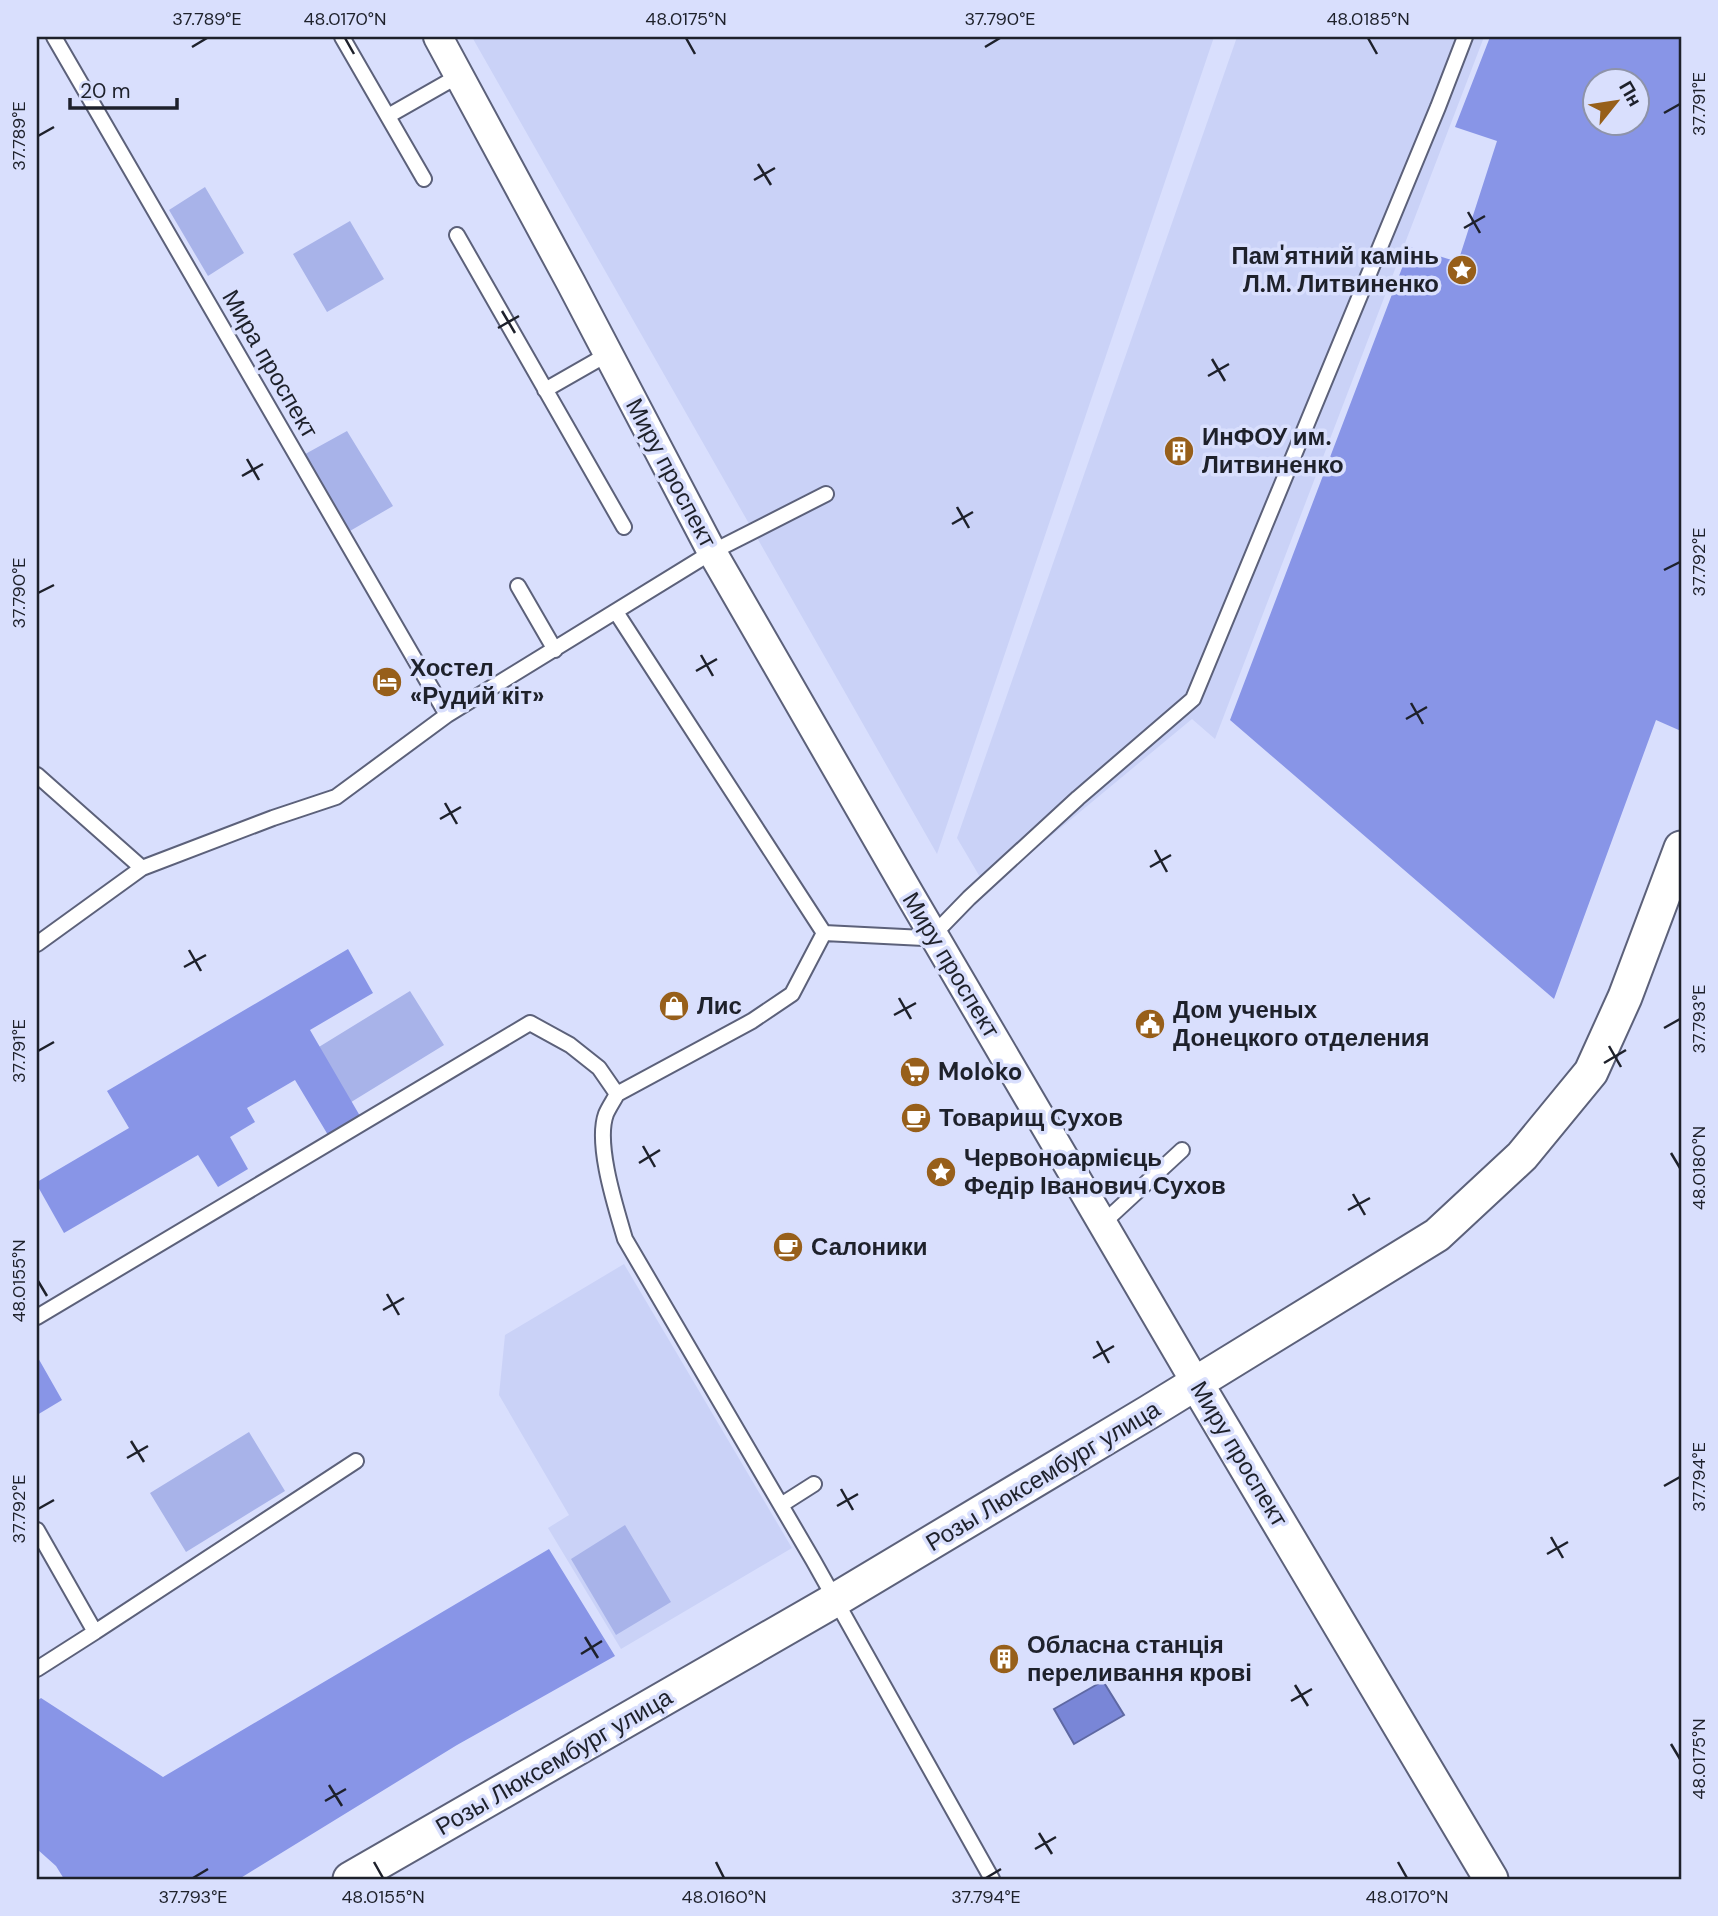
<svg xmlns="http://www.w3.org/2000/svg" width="1718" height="1916" viewBox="0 0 1718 1916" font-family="'DM Sans',sans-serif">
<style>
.built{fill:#cad2f7}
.green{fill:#a8b3e9}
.forest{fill:#8895e7;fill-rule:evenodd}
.water{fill:#7986d7;stroke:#5e68a3;stroke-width:2}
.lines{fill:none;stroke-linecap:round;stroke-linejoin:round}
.service-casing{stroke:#5c617a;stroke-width:18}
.minor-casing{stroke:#5c617a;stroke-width:32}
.tertiary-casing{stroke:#5c617a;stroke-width:37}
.service{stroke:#fff;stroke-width:14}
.minor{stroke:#fff;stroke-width:28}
.tertiary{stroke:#fff;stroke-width:33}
.ticks{fill:none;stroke:#1e212b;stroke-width:2.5}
.labels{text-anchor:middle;stroke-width:7;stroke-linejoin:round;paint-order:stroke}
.poi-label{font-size:24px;font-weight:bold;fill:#1e212b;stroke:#d9dffd;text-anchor:start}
.street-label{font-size:24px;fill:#1e212b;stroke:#d9dffd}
.neatline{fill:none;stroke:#1e212b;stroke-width:2.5}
.ticks-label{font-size:18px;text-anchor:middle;fill:#1e212b}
</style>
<rect width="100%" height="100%" fill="#d9dffd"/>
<!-- built -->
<path class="built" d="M472 37H1214L937 854Z
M1237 37H1484L1215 739 1192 719 987 889 957 838Z
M624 1264 792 1548 621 1649 548 1528 569 1515 499 1395 505 1335Z"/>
<!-- green -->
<path class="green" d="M205 187 244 253 208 276 169 210Z
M350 221 384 279 327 312 293 254Z
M347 431 393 506 343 535 298 458Z
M410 991 444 1045 348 1104 314 1050Z
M249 1432 285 1491 186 1552 150 1493Z
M625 1525 671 1602 616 1635 571 1559Z"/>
<!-- forest -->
<path class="forest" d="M1490 37H1681V731L1656 720 1554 999 1230 720 1410 247 1458 262 1497 141 1455 127ZM1596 80H1638V122H1596Z
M348 949 373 993 310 1030 360 1116 328 1135 295 1080 247 1108 255 1122 230 1137 248 1169 218 1187 198 1155 64 1233 37 1185V1182L129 1128 107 1091Z
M37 1356 62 1400 37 1415Z
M549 1549 615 1656 457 1745 239 1879H64L56 1866 37 1849V1701L41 1698 163 1777Z"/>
<!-- water -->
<path class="water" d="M1103 1681 1124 1715 1074 1744 1054 1709Z"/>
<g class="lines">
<!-- service casing -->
<g class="service-casing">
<path id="service" d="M54 37 447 715
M342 37 424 179
M388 116 460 75
M457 235 624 527
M545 390 608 354
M518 586 555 650
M616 612 824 933 924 938 934 934 969 898 1078 798 1193 699 1438 107 1465 37
M37 775 142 868 273 818 336 797 447 715 712 552 826 494
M37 944 142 868
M617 1094C614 1100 609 1107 606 1114 595 1144 616 1208 625 1239L813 1560 992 1879
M1103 1223 1182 1150
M37 1317 530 1023 570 1045 599 1068 617 1094 752 1021 792 994 824 933
M781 1505 814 1484
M37 1530 95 1632 37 1669
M95 1632 356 1461"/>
</g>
<!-- minor casing -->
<g class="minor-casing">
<path id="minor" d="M438 37 571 283 712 552 910 895 1196 1383"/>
</g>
<!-- tertiary casing -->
<g class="tertiary-casing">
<path id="tertiary" d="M1196 1383 1491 1879
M350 1879 835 1600 1149 1412 1437 1235 1522 1156 1591 1072 1625 997 1681 848"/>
</g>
<!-- service -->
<use href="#service" class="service"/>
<!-- minor -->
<use href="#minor" class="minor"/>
<!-- tertiary -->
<use href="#tertiary" class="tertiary"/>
</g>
<!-- ticks -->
<path class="ticks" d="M345 38 354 54M686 38 695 54M1368 38 1377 54M192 47 207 38M985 47 1000 38M1664 113 1680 104M38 136 54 127M758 164 771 185M754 180 775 168M1468 212 1480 233M1464 228 1485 216M502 311 515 333M498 328 519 316M1212 359 1225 381M1208 376 1229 364M247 459 259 480M242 476 263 464M957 507 969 528M952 524 973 512M1664 570 1680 562M38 593 54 585M701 655 713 676M696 671 717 659M1411 703 1423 724M1406 719 1427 707M445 803 457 824M440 819 461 807M1155 850 1167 872M1150 867 1171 855M189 950 201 971M184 967 206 955M899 998 911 1019M894 1015 916 1003M1664 1028 1680 1019M1609 1046 1621 1067M38 1051 54 1042M1604 1063 1626 1050M643 1146 655 1167M1671 1153 1680 1168M639 1163 660 1150M1353 1194 1365 1215M1348 1210 1370 1198M38 1281 47 1296M387 1294 399 1315M383 1310 404 1298M1097 1341 1109 1363M1093 1358 1114 1346M131 1441 144 1462M127 1458 148 1446M1664 1486 1680 1477M841 1489 853 1510M837 1506 858 1494M38 1509 54 1500M1551 1537 1563 1558M1547 1554 1568 1542M585 1637 598 1658M581 1654 602 1641M1295 1685 1308 1706M1291 1701 1312 1689M1671 1744 1680 1759M329 1785 342 1806M325 1801 346 1789M1039 1833 1052 1854M1035 1849 1056 1837M374 1862 383 1878M716 1862 724 1878M1398 1862 1407 1878M193 1878 208 1869M986 1878 1001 1869"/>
<!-- icons -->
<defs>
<g id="sight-disc" transform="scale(1.575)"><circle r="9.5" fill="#975f1a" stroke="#d9dffd"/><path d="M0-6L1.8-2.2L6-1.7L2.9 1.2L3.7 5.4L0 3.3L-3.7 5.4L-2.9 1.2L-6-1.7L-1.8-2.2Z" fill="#fff"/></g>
<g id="building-disc" transform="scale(1.575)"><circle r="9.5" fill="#975f1a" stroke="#d9dffd"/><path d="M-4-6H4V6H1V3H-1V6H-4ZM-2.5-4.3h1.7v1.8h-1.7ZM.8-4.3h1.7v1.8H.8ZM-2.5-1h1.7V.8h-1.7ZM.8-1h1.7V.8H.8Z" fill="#fff"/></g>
<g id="hotel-disc" transform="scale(1.575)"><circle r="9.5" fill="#975f1a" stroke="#d9dffd"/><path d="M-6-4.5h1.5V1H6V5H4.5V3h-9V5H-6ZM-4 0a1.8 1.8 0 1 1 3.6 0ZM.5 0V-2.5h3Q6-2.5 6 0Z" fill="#fff"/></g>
<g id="shop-disc" transform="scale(1.575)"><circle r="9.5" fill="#975f1a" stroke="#d9dffd"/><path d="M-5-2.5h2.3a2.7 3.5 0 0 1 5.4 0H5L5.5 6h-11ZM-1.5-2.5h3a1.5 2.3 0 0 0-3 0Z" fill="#fff"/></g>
<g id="civic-disc" transform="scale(1.575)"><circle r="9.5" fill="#975f1a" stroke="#d9dffd"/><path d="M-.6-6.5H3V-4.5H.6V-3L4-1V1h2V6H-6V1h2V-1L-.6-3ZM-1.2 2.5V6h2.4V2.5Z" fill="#fff"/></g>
<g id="supermarket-disc" transform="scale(1.575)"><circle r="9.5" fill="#975f1a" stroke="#d9dffd"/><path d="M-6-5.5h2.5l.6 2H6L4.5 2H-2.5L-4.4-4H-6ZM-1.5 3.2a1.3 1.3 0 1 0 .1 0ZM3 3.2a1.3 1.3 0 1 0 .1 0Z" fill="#fff"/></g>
<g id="cafe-disc" transform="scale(1.575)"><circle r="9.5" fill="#975f1a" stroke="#d9dffd"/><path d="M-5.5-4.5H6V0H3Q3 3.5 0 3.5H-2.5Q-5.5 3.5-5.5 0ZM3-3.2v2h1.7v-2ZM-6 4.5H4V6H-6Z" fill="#fff"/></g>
</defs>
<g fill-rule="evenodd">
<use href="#sight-disc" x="1462" y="270"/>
<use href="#building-disc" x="1179" y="451"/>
<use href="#hotel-disc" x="387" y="682"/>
<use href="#shop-disc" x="674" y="1006"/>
<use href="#civic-disc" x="1150" y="1024"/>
<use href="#supermarket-disc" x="915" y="1072"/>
<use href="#cafe-disc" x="916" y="1118"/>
<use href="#sight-disc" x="941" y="1172"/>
<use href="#cafe-disc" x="788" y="1247"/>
<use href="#building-disc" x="1004" y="1659"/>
</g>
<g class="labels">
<!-- poi labels -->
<g class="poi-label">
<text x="1439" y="264" text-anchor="end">Пам'ятний камінь<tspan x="1439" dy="28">Л.М. Литвиненко</tspan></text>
<text x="1202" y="445">ИнФОУ им.<tspan x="1202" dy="28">Литвиненко</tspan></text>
<text x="410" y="676">Хостел<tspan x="410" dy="28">«Рудий кіт»</tspan></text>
<text x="697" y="1014">Лис</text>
<text x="1173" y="1018">Дом ученых<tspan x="1173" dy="28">Донецкого отделения</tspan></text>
<text x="938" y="1080">Moloko</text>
<text x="939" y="1126">Товарищ Сухов</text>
<text x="964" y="1166">Червоноармієць<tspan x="964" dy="28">Федір Іванович Сухов</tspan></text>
<text x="811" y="1255">Салоники</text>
<text x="1027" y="1653">Обласна станція<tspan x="1027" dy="28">переливання крові</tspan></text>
</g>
<!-- street labels -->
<g class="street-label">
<text transform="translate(270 364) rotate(60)" y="8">Мира проспект</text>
<text transform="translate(671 473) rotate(62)" y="8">Миру проспект</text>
<text transform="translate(951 965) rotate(59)" y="8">Миру проспект</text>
<text transform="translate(1239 1454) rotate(59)" y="8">Миру проспект</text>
<text transform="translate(1043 1476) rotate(-31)" y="8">Розы Люксембург улица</text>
<text transform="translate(554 1762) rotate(-30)" y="8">Розы Люксембург улица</text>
</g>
</g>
<!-- border -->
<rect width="1718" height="1916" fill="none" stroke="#d9dffd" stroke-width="77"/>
<!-- north arrow -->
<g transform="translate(1616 102) rotate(60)"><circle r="33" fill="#d9dffd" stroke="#8e93a9" stroke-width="2"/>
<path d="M0-5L12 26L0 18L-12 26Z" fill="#975f1a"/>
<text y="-10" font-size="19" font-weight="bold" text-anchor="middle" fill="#1e212b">Пн</text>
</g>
<!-- scale -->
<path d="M70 98v10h107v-10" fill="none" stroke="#1e212b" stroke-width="3.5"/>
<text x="80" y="98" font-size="21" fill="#1e212b" stroke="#d9dffd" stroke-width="5" paint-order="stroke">20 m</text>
<rect x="38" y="38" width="1642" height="1840" class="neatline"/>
<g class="ticks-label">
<text x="207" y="25">37.789°E</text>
<text x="345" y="25">48.0170°N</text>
<text x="686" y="25">48.0175°N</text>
<text x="1000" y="25">37.790°E</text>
<text x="1368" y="25">48.0185°N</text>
<text transform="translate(1699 104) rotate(-90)" y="6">37.791°E</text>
<text transform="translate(19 136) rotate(-90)" y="6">37.789°E</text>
<text transform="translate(1699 562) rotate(-90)" y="6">37.792°E</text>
<text transform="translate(19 593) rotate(-90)" y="6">37.790°E</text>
<text transform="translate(1699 1019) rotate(-90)" y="6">37.793°E</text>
<text transform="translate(19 1051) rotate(-90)" y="6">37.791°E</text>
<text transform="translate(1699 1168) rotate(-90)" y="6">48.0180°N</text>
<text transform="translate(19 1281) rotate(-90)" y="6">48.0155°N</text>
<text transform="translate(1699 1477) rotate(-90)" y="6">37.794°E</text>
<text transform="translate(19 1509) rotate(-90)" y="6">37.792°E</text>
<text transform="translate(1699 1759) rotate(-90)" y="6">48.0175°N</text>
<text x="193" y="1903">37.793°E</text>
<text x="383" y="1903">48.0155°N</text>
<text x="724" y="1903">48.0160°N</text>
<text x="986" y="1903">37.794°E</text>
<text x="1407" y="1903">48.0170°N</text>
</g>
</svg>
